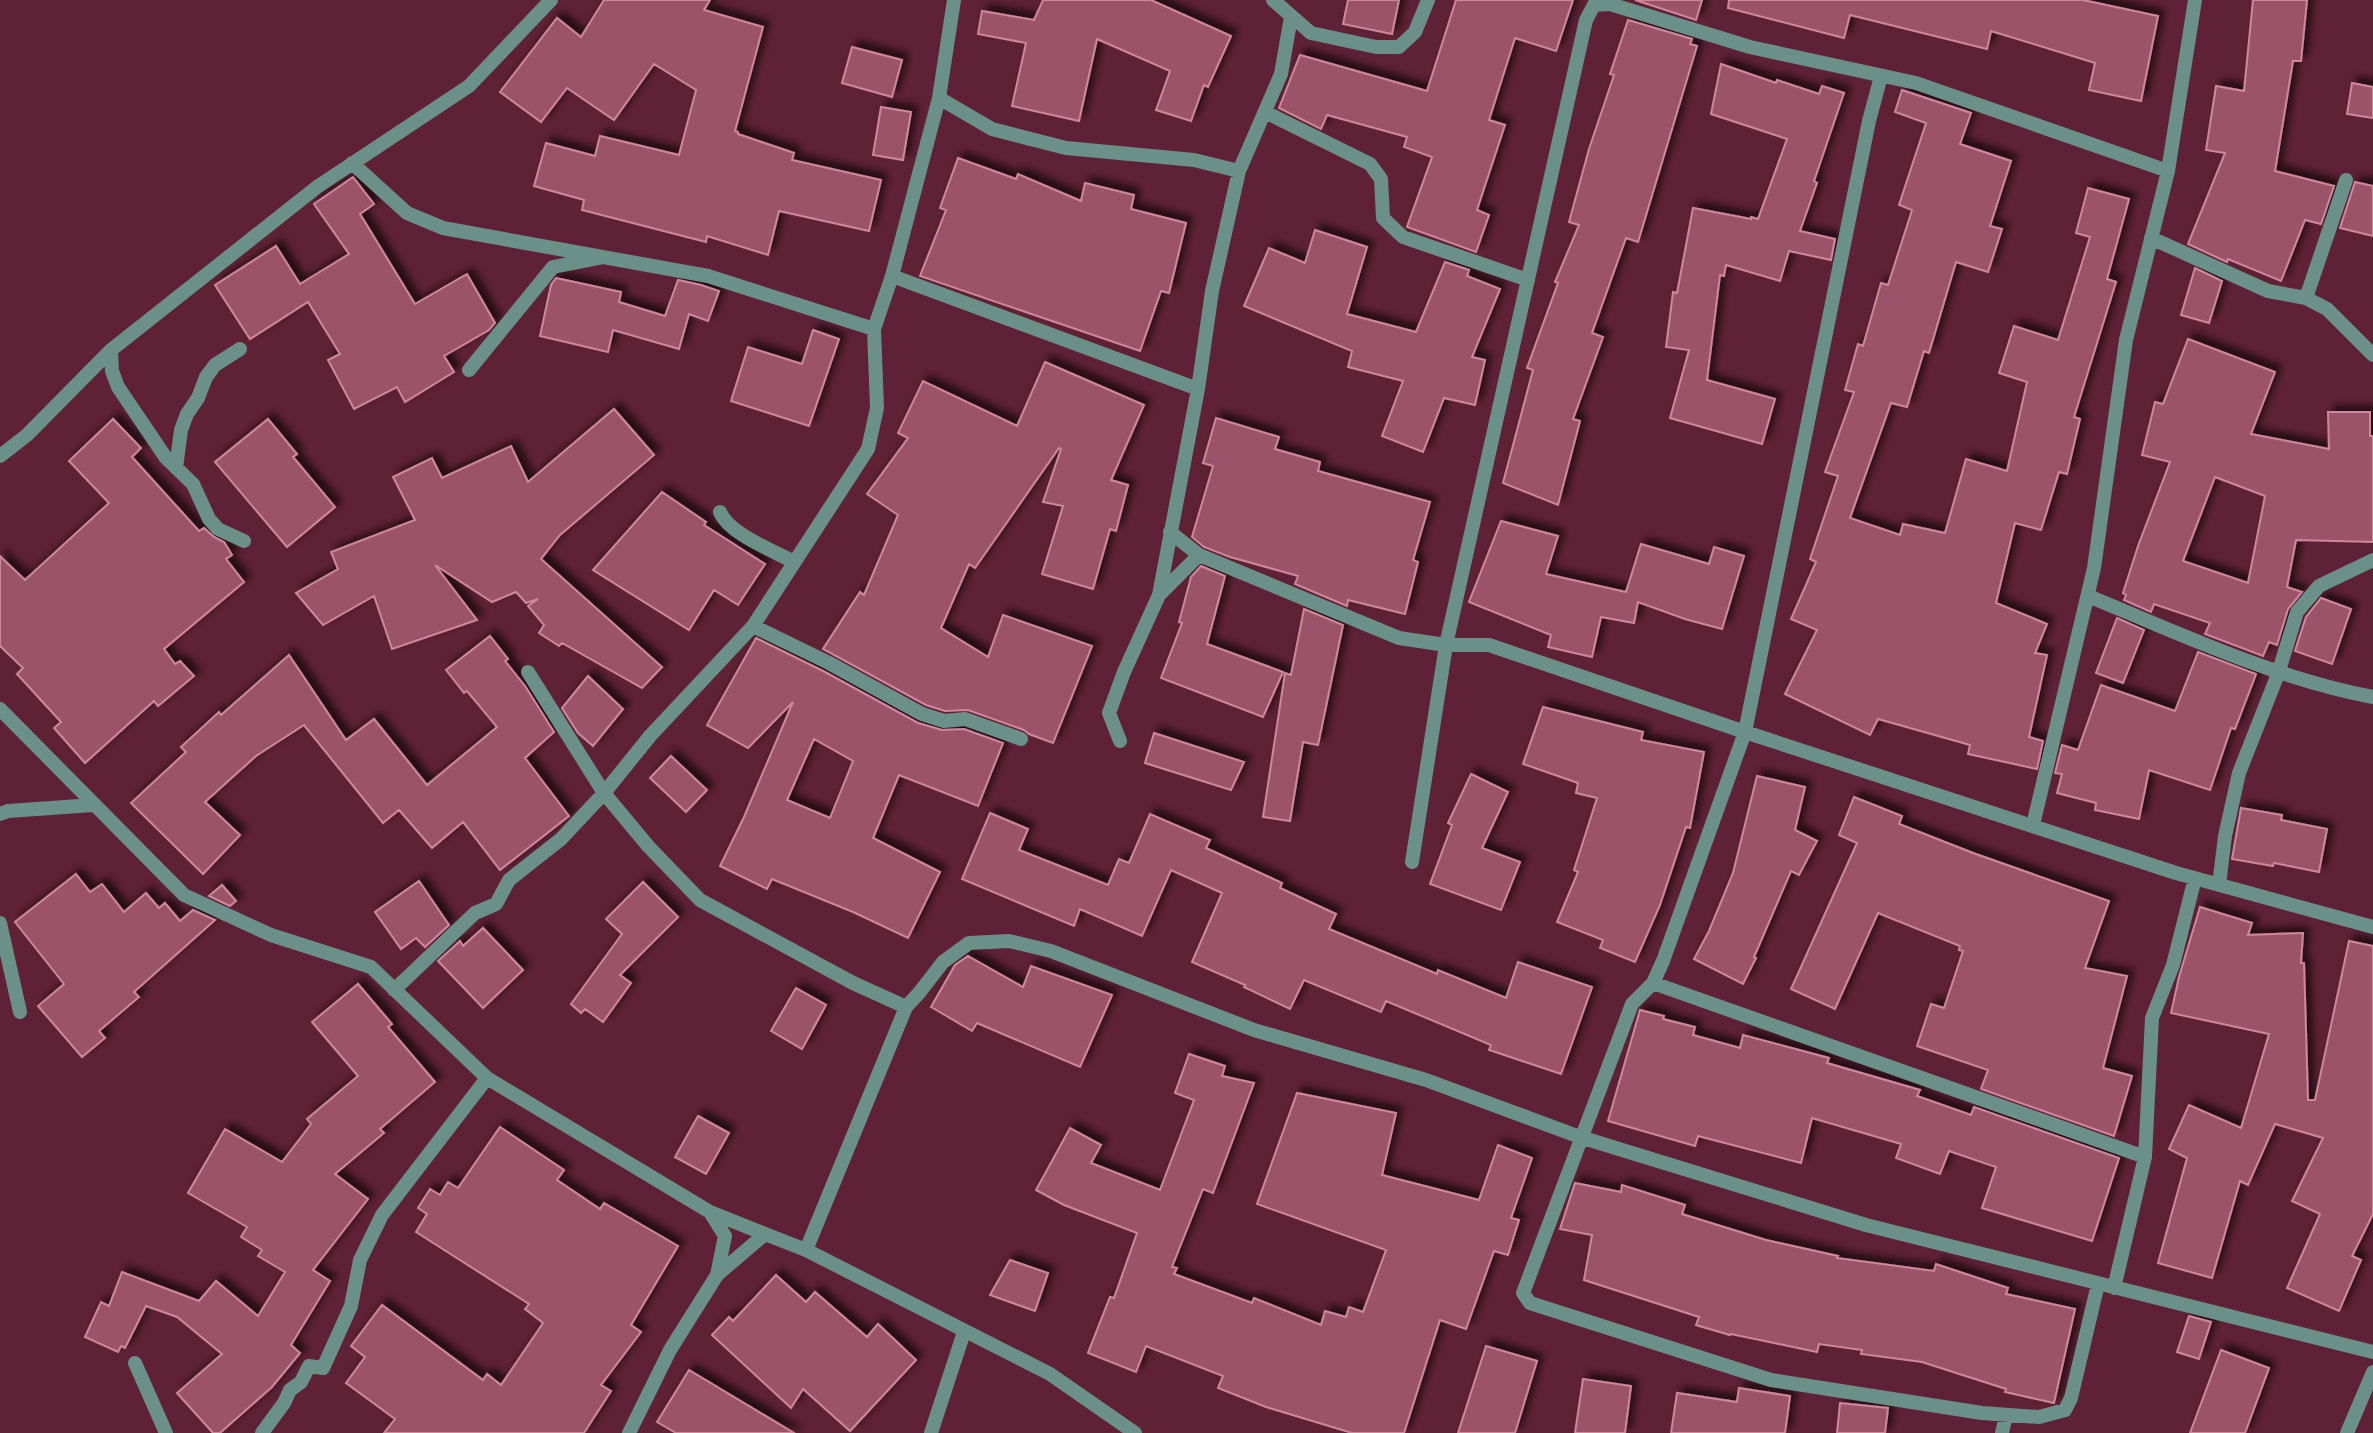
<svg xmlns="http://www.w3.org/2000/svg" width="2373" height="1433" viewBox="0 0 2373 1433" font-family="'Times New Roman',serif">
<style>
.building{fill:#9a5368;stroke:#cf879a;stroke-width:2;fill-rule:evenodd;filter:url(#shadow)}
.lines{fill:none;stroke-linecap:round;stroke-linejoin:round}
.minor{stroke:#6a9089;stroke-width:14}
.tertiary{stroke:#6a9089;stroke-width:14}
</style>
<defs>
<filter id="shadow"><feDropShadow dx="6" dy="-6" stdDeviation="3.5" flood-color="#0009"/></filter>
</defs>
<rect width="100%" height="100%" fill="#5e2136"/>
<!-- building -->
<path class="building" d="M604 0H710L704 10 763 27 735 131 738 132V134L794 153 792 160 881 180 869 231 779 211 768 255 707 236 706 242 582 210 584 200 534 186 546 143 595 156 600 136 679 155 696 90 654 64 614 120 567 88 541 122 500 92 557 18 581 37Z
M1043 0H1151L1231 36 1208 87 1204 85 1191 121 1156 110 1170 71 1097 39 1079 121 1012 106 1026 43 978 34 982 11 1034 20Z
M1348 0H1399L1392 34 1343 24Z
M1456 0H1573L1556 51 1515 38 1489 120 1505 125 1477 210 1489 215 1476 252 1407 227 1432 157 1404 147 1407 137 1327 115 1321 129 1279 108 1300 55 1427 91Z
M1635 0H1702L1696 20Z
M1729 0H2083L2158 16 2141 101 2089 90 2095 63 1991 31 1987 49 1850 15 1844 38 1728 8Z
M2253 0H2307L2301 61H2293L2275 171 2334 186 2321 224 2305 220 2281 281 2228 259 2227 262 2188 244 2225 153 2206 150 2216 86 2244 91Z
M1628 20 1692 39 1690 44 1697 46 1638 242 1626 238 1592 333 1603 337 1573 419 1580 421 1558 505 1503 483 1533 370 1527 368 1558 283 1555 282 1579 225 1569 222 1589 149 1614 75 1610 74Z
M852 47 902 60 892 97 842 83Z
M1721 64 1776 83 1777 80 1819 94 1822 86 1844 93 1814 181 1817 183 1800 231 1835 239 1831 260 1789 251 1780 281 1726 265 1724 276 1720 275 1707 380 1775 399 1762 444 1670 418 1689 350 1666 347 1673 292 1677 293 1693 208 1751 219V217L1758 219 1787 139 1711 114Z
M2352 83 2373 87V118L2347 114Z
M1902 90 1971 113 1960 144 2011 161 1990 226 2002 229 1988 272 1956 262 1929 353 1924 351 1907 407 1891 403 1850 518 1900 535 1903 524 1945 533 1966 459 2007 471 2027 382 1999 373 2014 326 2058 340 2090 237 2076 233 2088 188 2129 199 2107 279 2116 282 2074 417 2080 419 2067 474 2059 472 2041 530 2015 523 1996 603 2047 624 2035 653 2047 655 2029 737 2043 741 2037 769 1968 754 1970 745 1878 719 1870 735 1785 694 1817 630 1791 619 1816 562 1810 559 1838 476 1825 472 1854 392 1845 390 1858 344 1863 346 1881 283 1888 285 1912 210 1899 205 1926 123 1895 112Z
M881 107 911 112 903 160 873 155Z
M958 158 1016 179 1018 174 1081 201 1085 183 1134 195 1131 209 1186 223 1169 293 1161 291 1140 351 920 276 946 210 940 208Z
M353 177 374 204 360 214 415 304 467 274 495 323 489 330 444 356 454 372 405 402 397 387 354 409 328 360 340 354 308 302 250 339 215 285 276 246 300 284 349 254 314 204Z
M2355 182 2373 186V236L2340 228Z
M1315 230 1367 247 1347 314 1416 332 1445 262 1469 270 1467 276 1500 289 1472 357 1485 360 1475 405 1444 398 1423 452 1382 436 1403 381 1348 367 1352 351 1244 306 1269 248 1305 263Z
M2195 268 2222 281 2209 323 2181 315Z
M556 278 621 292 619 302 665 316 678 280 701 285 719 291 708 321 689 314 679 349 613 330 608 352 540 336 551 285Z
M813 330 839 339 809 426 731 401 748 347 802 364Z
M2188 339 2275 372 2251 434 2329 449 2328 412H2370V436H2373V542L2296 540 2287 587 2302 592 2288 609 2277 645 2269 642 2263 656 2205 634 2210 623 2154 604 2151 612 2124 600 2126 595 2123 593 2138 546 2170 462 2142 455 2155 402 2163 404ZM2215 477 2265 496 2248 583 2183 561Z
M1045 362 1144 405 1111 480 1128 485 1116 531 1110 529 1093 589 1042 574 1063 506 1043 502 1061 449 1059 448 975 568 969 564 941 628 988 657 1003 615 1092 646 1053 743 1029 734 1024 730 968 710 945 711 926 705 823 649 860 592 864 595 898 515 867 494 908 438 898 433 923 381 1017 426Z
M614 409 654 455 560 535 541 559 662 667 642 688 562 643 559 646 539 633 544 625 528 606 538 599 526 603 516 592 492 602 435 565 477 620 392 649 374 596 323 625 296 593 338 569 331 552 415 520 393 477 432 458 442 478 511 446 528 482Z
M1216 418 1279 437 1275 449 1320 462 1318 471 1430 502 1413 560 1418 562 1405 614 1348 600 1347 606 1295 584 1298 576 1230 557 1204 547 1192 537 1213 466 1203 463Z
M113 419 141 448 132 457 199 531 204 528 214 537 224 542 232 555 226 559 244 582 164 649 175 664 180 661 194 676 158 706 154 701 85 763 54 728 61 722 17 674 23 668 0 646V556L25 580 109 503 69 461Z
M268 419 297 454 293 457 335 507 287 547 215 462Z
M662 492 706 522 704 525 765 564 738 605 714 590 689 630 593 570Z
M1501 521 1558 536 1546 574 1626 592 1641 544 1709 564 1714 547 1744 556 1722 629 1685 619 1638 602 1634 623 1601 617 1592 657 1548 647 1551 635 1469 602Z
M1201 566 1225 576 1207 644 1283 672 1263 717 1161 678 1182 623 1179 622 1191 577Z
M2321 598 2351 609 2332 664 2295 651 2306 617Z
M1304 609 1343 625 1318 745 1303 742 1290 821 1263 817 1285 673 1291 675Z
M2117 618 2144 630 2123 683 2096 673Z
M490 636 508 659 505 661 525 686 554 732 525 758 569 816 500 870 463 822 432 848 399 810 383 823 304 725 256 756 205 802 240 835 203 874 131 803 186 752 181 747 219 712 221 715 289 655 346 740 374 719 427 785 497 727 467 691 464 693 446 670Z
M756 638 825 672 918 723 942 730 964 729 1003 743 978 806 899 775 873 838 940 872 908 938 853 912 772 879 767 889 720 866 744 817 793 702 748 748 707 725ZM814 739 853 761 830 818 787 800Z
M2198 652 2256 674 2235 729 2231 728 2210 790 2149 770 2139 819 2095 810 2096 803 2057 793 2062 774 2055 773 2062 745 2078 750 2101 685 2175 711Z
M588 676 623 709 593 746 578 733 562 708Z
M1543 707 1643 732 1641 740 1704 752 1690 828 1686 827 1660 905 1635 962 1600 948 1603 940 1557 922 1578 872 1574 870 1597 798 1576 793 1578 783 1523 764Z
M1154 733 1244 762 1231 790 1145 763Z
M671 756 707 790 686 812 650 778Z
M1471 774 1508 792 1482 848 1520 862 1501 910 1430 884 1452 825 1448 823Z
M1757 776 1805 787 1795 830 1817 841 1799 875 1791 871 1754 957 1756 958 1743 984 1694 959 1709 931 1733 873Z
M1854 797 1902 816 1899 824 1973 853 2109 901 2085 968 2127 976 2103 1068 2132 1076 2114 1136 1981 1089 1988 1070 1917 1046 1931 1004 1944 1008 1963 951 1959 950 1960 946 1878 913 1835 1009 1791 989 1857 843 1839 835Z
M2241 808 2282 815 2281 820 2327 829 2319 872 2274 863 2273 866 2232 859Z
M990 813 1028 829 1019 850 1108 885 1119 859 1129 863 1150 814 1210 840 1206 848 1282 883 1280 888 1336 914 1329 929 1437 974 1438 970 1506 998 1518 962 1592 987 1561 1074 1489 1050 1491 1045 1386 1001 1381 1012 1304 980 1290 1009 1244 987 1245 985 1192 962 1222 893 1171 870 1142 936 1080 909 1074 926 962 879Z
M76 874 90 892 102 884 124 912 146 893 159 908 165 903 180 921 193 910 215 920 134 992 139 997 99 1031 105 1038 82 1057 38 1006 64 984 15 922Z
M419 881 449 925 425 947 416 938 401 949 375 912Z
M643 882 678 917 620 975 631 983 603 1022 585 1009 581 1013 571 1004 622 934 606 919Z
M222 885 236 901 230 906 209 896Z
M2200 907 2252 923 2248 935 2303 933 2301 963H2304L2308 1100H2315L2349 941 2373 946V1214L2352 1256 2361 1260 2339 1311 2287 1288 2320 1214 2292 1201 2323 1138 2275 1124 2248 1185 2240 1181 2212 1278 2158 1263 2187 1158 2169 1149 2189 1105 2241 1128 2269 1034 2171 1013 2179 977Z
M483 928 523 970 483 1008 438 961 460 941 463 946Z
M968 956 1023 987 1031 966 1112 995 1080 1067 977 1023 972 1031 931 1007 955 965Z
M358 984 392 1024 388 1027 435 1082 380 1129 384 1133 335 1174 368 1199 313 1270 330 1281 291 1345 300 1353 272 1387 220 1433H213L177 1393 222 1354 177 1317 146 1306 125 1348 121 1346 118 1352 85 1337 101 1302 109 1306 122 1272 199 1301 216 1281 258 1316 285 1272 258 1256 262 1250 241 1237 247 1227 188 1193 225 1129 282 1162 311 1124 307 1119 358 1076 312 1022Z
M796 988 826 1005 802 1049 771 1031Z
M1640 1010 1664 1016 1663 1019 1695 1027 1693 1035 1740 1048 1743 1035 1829 1058 1827 1063 1920 1090 1917 1096 1971 1115 1974 1107 2119 1158 2092 1241 1982 1208 1996 1167 1949 1151 1940 1174 1896 1158 1901 1144 1812 1118 1801 1163 1698 1136 1695 1146 1608 1121Z
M1189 1054 1225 1066 1222 1076 1254 1083 1213 1193 1203 1189 1172 1267 1177 1268 1174 1274 1252 1303 1254 1298 1321 1325 1325 1311 1346 1317 1349 1307 1363 1312 1386 1250 1257 1204 1297 1093 1396 1113 1382 1175 1479 1200 1498 1145 1532 1158 1511 1218 1519 1220 1508 1255 1494 1251 1466 1329 1440 1320 1404 1433H1352L1266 1407 1218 1388 1223 1376 1146 1346 1136 1372 1088 1353 1110 1297 1114 1298 1137 1233 1064 1205 1036 1190 1070 1128 1101 1145 1091 1163 1160 1190 1194 1100 1175 1093Z
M698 1116 729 1133 706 1174 675 1157Z
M500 1127 564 1170 557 1180 600 1209 604 1203 678 1246 631 1325 641 1332 601 1385 611 1391 584 1433H384L395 1419 346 1383 365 1357 351 1346 382 1305 483 1380 487 1374 501 1385 543 1323 525 1309 529 1304 416 1232 427 1214 418 1208 430 1189 440 1195 448 1182 458 1188Z
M1575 1183 1621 1192 1622 1185 1685 1205 1682 1214 1766 1240 1838 1256 1837 1258 1934 1271 1936 1264 2008 1288 2006 1294 2075 1309 2054 1403 2005 1392 2006 1389 1922 1362 1861 1354 1862 1350 1819 1344 1817 1352 1731 1334 1730 1335 1696 1325 1699 1317 1584 1280 1592 1235 1560 1229Z
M1010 1260 1048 1273 1035 1311 990 1295Z
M776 1275 806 1302 815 1292 867 1337 878 1324 916 1360 850 1431 803 1389 791 1408 712 1335 729 1317 733 1321Z
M2189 1316 2211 1322 2199 1359 2177 1352Z
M1486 1346 1537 1361 1515 1433H1458Z
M2221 1350 2269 1368 2245 1433H2190Z
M689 1370 794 1433H676L657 1422Z
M1583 1379 1631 1386 1625 1433H1575Z
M1739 1388 1790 1396 1785 1433H1671L1677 1393 1737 1402Z
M1840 1403 1888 1408 1885 1433H1837Z"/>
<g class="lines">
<!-- minor -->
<path class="minor" d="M1273 0 1311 33 1376 47H1399L1415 32 1428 0
M1881 76 1869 121 1745 732 1663 961 1653 983 1632 1004 1523 1293 1530 1303 1771 1380 1982 1413 2039 1417 2065 1410 2071 1398 2098 1284
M939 98 992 129 1066 148 1194 160 1239 171
M1265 112 1370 164 1381 179 1383 218 1403 237 1528 280
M352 163 407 213 443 228 708 276 874 329
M2151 238 2268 291 2306 298 2327 309 2373 355
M892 276 1198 389
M2306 298 2346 180
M111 350 112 371 118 387 166 458 193 484 209 519 218 529 244 541
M469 370 553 267 599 258
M0 456 27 435 111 350 317 187 469 86 551 0
M176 468 181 430 187 414 198 398 206 377 215 365 240 349
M720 512C729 534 772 550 794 562
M1170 532 1199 555 1399 638 1446 645H1489L1745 732 2176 873 2373 927
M1159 595 1198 389 1212 291 1239 171 1281 74 1291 17
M2088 596C2181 634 2273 678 2373 697
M753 626 829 663 922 714 944 721 965 719 1021 739
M528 672 604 793 648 846 700 900 853 983 906 1007
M0 709 184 895 271 935 371 967 487 1078 710 1212 765 1234
M1120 741 1109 713 1124 672 1159 595 1199 555
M0 814 8 811 93 805
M2033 825 2094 568 2126 340 2168 171 2195 0
M1412 862 1446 645 1586 20 1594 5 1610 4 1750 47 1916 83 2168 171
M2219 885 2225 836 2239 773 2278 674 2297 612 2319 586 2373 560
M0 923 20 1012
M1653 983 2145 1157
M394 990 475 913 496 904 509 880 561 839 604 793 650 736 753 626 868 449 877 408 874 329 892 276 939 98 954 0
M710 1212 725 1236 717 1275
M806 1250 906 1007 919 993 943 962 969 943 1009 941 1051 951 1254 1030 1426 1080 1580 1137 1866 1225 2373 1352
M2114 1288 2145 1157 2152 1018 2173 965 2195 878
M135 1363 166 1433
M262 1433 284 1403 290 1390 301 1382 309 1366 323 1368 351 1306 360 1260 382 1215 487 1078
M931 1433 964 1332
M2002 1433 2006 1415
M2347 1433 2373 1372"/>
<!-- tertiary -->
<path class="tertiary" d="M629 1433 670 1350 717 1275 765 1234 806 1250 1050 1374 1135 1433"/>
</g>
</svg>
